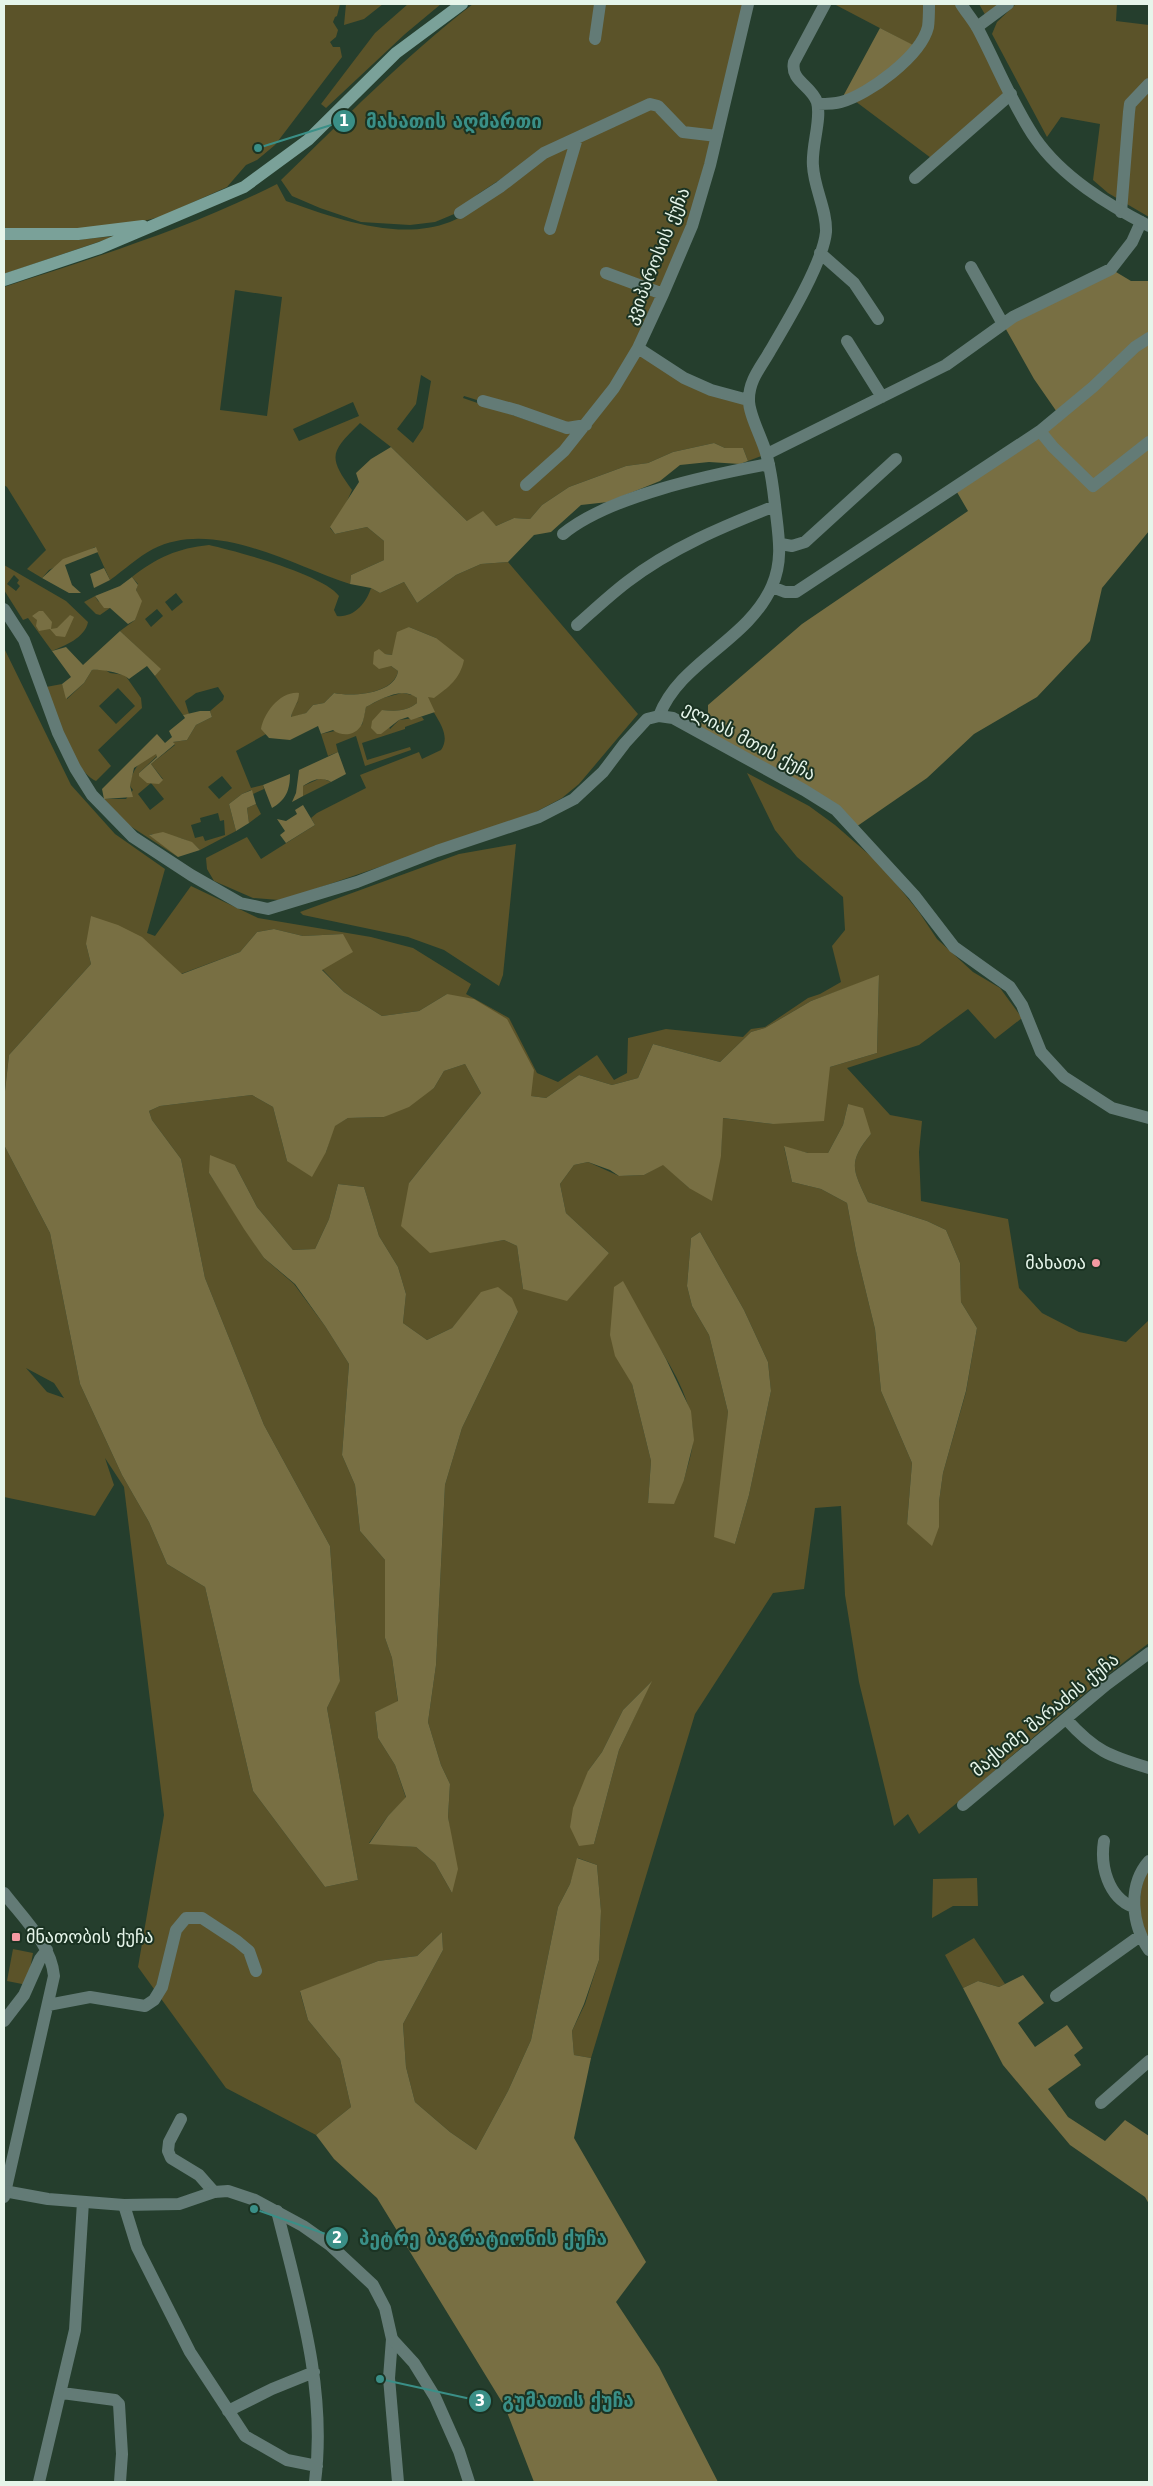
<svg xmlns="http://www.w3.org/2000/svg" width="1153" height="2486" viewBox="0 0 1153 2486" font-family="'DejaVu Sans','Noto Sans Georgian',sans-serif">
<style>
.green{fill:#5b5329;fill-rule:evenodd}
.forest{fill:#786f43}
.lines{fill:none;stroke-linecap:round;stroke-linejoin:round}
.minor{stroke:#637b76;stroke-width:12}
.tertiary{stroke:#637b76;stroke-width:12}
.secondary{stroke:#7aa199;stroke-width:12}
.poi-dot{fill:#f49aa2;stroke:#1b3323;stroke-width:2}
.labels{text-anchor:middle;stroke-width:4;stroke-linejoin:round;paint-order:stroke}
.street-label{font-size:18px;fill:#e6f5ea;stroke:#1b3323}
.poi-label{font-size:18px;fill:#e6f5ea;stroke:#1b3323;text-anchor:end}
.leader{fill:none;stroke:#3a8f87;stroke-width:2}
.callout-dot{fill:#3a8f87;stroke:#1b3323;stroke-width:2}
.mark-label{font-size:15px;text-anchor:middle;font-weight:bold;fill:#fff}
.callout-label{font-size:19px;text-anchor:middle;font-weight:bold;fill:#3a8f87;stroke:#1b3323;stroke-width:4;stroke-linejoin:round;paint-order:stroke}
</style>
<rect width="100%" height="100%" fill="#253e2d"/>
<!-- green -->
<path class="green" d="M4 4H340L337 16 335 17 333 22 338 30 336 37 330 42 333 47H340L342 57 275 145 257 160 246 165 227 187 180 208 179 212 128 225 79 232 4 231Z
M346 4H383L364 19 344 25Z
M408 4H441L405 34 326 108 321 104 375 33Z
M473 4H748L710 165 638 348 684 378 748 400 767 454 748 461 743 448H725L714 443 673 452 648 463 626 466 569 487 542 505 530 519 514 518 496 526 467 521 391 447 360 423C331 452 327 456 352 490L343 510 330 528 335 534 367 527 384 541V560L351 575 350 584C291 565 214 518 153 549 138 557 124 570 110 580L95 547 49 570 42 578 27 569 46 550 7 487 4 485V287C96 257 190 228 277 184L286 201C335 218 398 242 450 222 480 210 505 184 528 161L478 194 459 212 435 222 410 225 361 222 320 208 292 196 281 180C343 120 404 57 473 4ZM235 290 282 297 267 416 220 410ZM421 375 431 381 423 428 413 443 397 429 416 404ZM464 396 567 428 586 426 564 433 463 398ZM353 402 359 416 299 441 293 429Z
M834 4H961L1011 94 935 161 851 98 916 47Z
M979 4H1006L987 18Z
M1016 4H1117L1116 21 1149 25V217L1108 193 1093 180 1100 124 1061 117 1047 137 992 34 997 22Z
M116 236 4 274V238L75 240Z
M209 545C236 551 324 575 339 596L334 610 337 616C353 618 366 604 371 588L380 593 404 582 417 603 456 575 481 564 508 562 638 714 579 784 562 798 530 815 295 896 279 900 253 898 214 881 207 869 206 858 247 837 261 859 315 825 311 818 317 813 366 788 360 775 419 752 422 759 441 750C454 731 429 713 427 696 426 680 434 654 436 638L409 627 392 655 385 654 391 666 398 671C394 694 353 697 334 693L324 703 313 705 306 713 291 718 293 708 299 701 266 734 236 751 251 788 263 785 264 789 253 794 251 790 242 794 229 804 236 831 200 850C187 836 168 835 150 834L178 857 127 824 104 799H126L133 790 130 786C131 771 141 757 156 753L157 756 139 773 163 779 151 764 175 745 173 742 187 740 196 725 212 717 210 711 223 700 224 696 218 687 196 693 185 701 189 714 183 715 155 676 160 669 120 631 135 620 139 598 136 590 138 584 132 577C156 558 178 548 209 545ZM176 593 183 602 172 611 165 602ZM157 609 163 616 151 627 145 619ZM222 776 232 788 219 799 208 787ZM151 783 164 799 150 810 138 794ZM218 813 220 821 224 820 225 835 205 841 203 836 195 838 191 825 201 822 200 818Z
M4 565 66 601 88 622C85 638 64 646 52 651L28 618 23 620 4 590ZM14 575 19 580 17 583 20 586 16 591 7 584Z
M95 596 98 601 110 608 100 615 96 614 84 602Z
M4 648 71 785 115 834 165 869 147 933 155 936 191 886 258 918 371 937 413 948 471 984 466 994 509 1018 537 1073 558 1082 597 1055 614 1080 627 1073 628 1038 666 1029 743 1037 751 1029 765 1027 808 998 820 994 841 982 832 946 845 930 843 897 797 857 775 830 747 773 809 806 835 825 881 865 919 912 937 939 973 972 1000 988 1022 1018 995 1039 968 1009 919 1045 847 1068 890 1115 922 1121 919 1152 921 1201 1008 1219 1019 1288 1042 1313 1079 1332 1126 1342 1149 1320V1643C1069 1702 997 1772 919 1834L908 1814 894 1826 859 1682 845 1595 841 1506 815 1508 804 1589 773 1593 695 1714 591 2058 574 2055 572 2031 585 2004 599 1960 601 1911 597 1865 578 1858 570 1884 558 1907 531 2040 508 2091 476 2150 450 2132 415 2102 406 2067 403 2024 443 1950 442 1932 417 1956 378 1961 300 1992 308 2020 340 2059 351 2107 316 2135 226 2088 138 1967 164 1815 124 1487 105 1458 114 1485 95 1516 4 1497V1145L50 1233 80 1384 122 1475 149 1522 167 1564 205 1587 253 1791 325 1887 358 1880 327 1708 340 1680 330 1546 264 1425 205 1278 181 1159 152 1120 149 1111 160 1106 252 1095 273 1107 287 1161 326 1152 334 1126 348 1118 384 1117 434 1088 444 1071 465 1064 481 1093 409 1183 430 1252 504 1240 517 1246 523 1289 609 1253 566 1213 560 1184 574 1165 588 1162 619 1176 644 1175 663 1164 689 1188 721 1156 722 1118 773 1124 830 1067 877 1053 879 976 811 1001 765 1028 751 1032 720 1062 653 1044 638 1078 612 1085 579 1075 546 1098 531 1096 447 994 419 1011 382 1016 344 992 322 969 343 934 303 936 274 929 257 932 240 952 181 974 165 959 86 944 91 964 9 1055 4 1100ZM848 1104 871 1134C847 1163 853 1170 868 1202L927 1221 946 1230 960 1263 961 1302 977 1328 966 1392 943 1473 939 1502V1527L907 1524 912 1463 881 1391 875 1329 856 1251 847 1203 821 1189 792 1182 784 1147 808 1153H828L843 1125ZM235 1165 257 1207 293 1250 315 1249 329 1219 338 1184 364 1187 379 1236 398 1267 406 1294 403 1323 427 1340 452 1328 464 1314 518 1312 462 1428 445 1485 436 1665 428 1722 441 1765 450 1784 448 1817 451 1838 452 1893 435 1863 416 1847 369 1843 388 1816 406 1798 395 1765 378 1738 375 1712 398 1702 392 1658 385 1638V1560L360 1531 355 1485 342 1455 349 1364 325 1326 294 1284 264 1258 209 1173ZM700 1232 744 1310 768 1362 771 1391 749 1495 735 1544 725 1453 728 1412 709 1335 692 1306 687 1286 691 1238ZM652 1336C671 1366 694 1402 693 1438 693 1452 687 1467 684 1480L648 1503 651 1461 632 1384ZM26 1368 54 1383 64 1398 47 1392ZM651 1682 619 1750 594 1844 588 1771 602 1752 623 1710Z
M104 669 110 673 125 675 141 698 142 708 98 750 111 766 96 781C72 770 55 712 46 687L62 684 67 699 84 683 92 670ZM118 688 135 706 116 724 99 706Z
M402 693 413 695 417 698V703C406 712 395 711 382 710L390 729 399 720 422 717 424 720 405 727V729L362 743 367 760 410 747 411 750 365 766 356 736 336 744 338 752 328 756 321 734 362 725 366 707 383 698Z
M321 778 331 782 303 796V786Z
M256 804 261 814 249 823 247 808Z
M516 844 503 975 499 986 444 950 408 937 303 915 300 912 459 854Z
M1149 1869V1938C1137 1919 1137 1889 1149 1869Z
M977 1878 978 1906H953L932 1918 933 1879Z
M974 1938 1005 1984 999 1987 978 1981 963 1988 945 1955Z
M13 1949 33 1953 27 1985 7 1981Z"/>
<!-- forest -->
<path class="forest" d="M880 28 917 47 902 65 840 102Z
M1111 269 1131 281H1149V531L1102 588 1090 641 1037 697 974 734 927 778 853 829 836 810 692 729 708 714V705L802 624 968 511 954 487 1059 415 1034 379 1003 324Z
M714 443 725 448H743L748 461 740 464 709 462 680 465 660 481 608 502 581 505 551 532 534 535 508 562 481 564 456 575 417 603 404 582 380 593 371 588 350 584 351 575 384 560V541L367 527 335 534 330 527 359 482 356 473 371 459 391 447 467 521 483 511 496 526 514 518 530 519 542 505 569 487 626 466 648 463 673 452Z
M96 547 98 552 65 565 72 585 81 593H69L42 578 63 559Z
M104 568 110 580 94 588 90 574Z
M132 577 138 585 136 590 142 601 135 620 128 624 110 608H104L95 596 120 586Z
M39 611H43L52 622 51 629 57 628 70 615 74 617 65 637 56 636 50 629 39 631 36 626 37 620 32 616Z
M409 627 436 638 464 660C460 679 449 687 434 698L428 697 435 712 411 720 408 717 399 720 381 734H377L371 728 372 721 382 710C395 711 406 712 417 703V698C403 686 380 699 366 707 365 712 364 719 362 724 356 736 342 737 333 730L321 734 318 726 290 740 269 738 261 729C264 713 280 691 299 693 299 702 293 708 291 717L306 713 313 705 324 703 334 693C353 697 395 694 398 671L391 666 379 669 373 664 374 652 379 649 385 654 392 655 397 632Z
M120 631 161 669 155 676 147 666 129 679C123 673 101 669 92 670L84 683 66 699 62 684 71 677 52 651 66 647 83 665Z
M200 711H210L212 717 196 725 187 740 173 742 175 744 151 764 163 780 159 784 147 783 139 776V773L157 757 156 754 134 768 130 786 133 797 104 799 102 789 157 734 165 743 172 737 169 731 185 718 183 715Z
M338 752 346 774 331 782C320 776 313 780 303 786V796L292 802 296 793 299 770Z
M290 774C290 790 286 800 272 808L263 785Z
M252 790 256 804 247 808 249 823 236 831 229 804 242 794Z
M303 805 315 825 286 843 280 835 285 831 277 819 286 821 297 814 295 810Z
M163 832 192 842 200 850 178 857 149 835Z
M91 916 118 925 142 937 182 974 240 952 257 932 274 929 303 936 343 934 353 952 322 970 344 992 382 1016 419 1011 447 994 474 999 507 1019 534 1070 531 1096 546 1098 579 1075 612 1085 638 1078 653 1044 720 1062 751 1032 765 1028 811 1001 879 975 877 1053 830 1067 824 1121 773 1124 723 1118 721 1156 712 1201 689 1188 663 1165 644 1175 619 1176 610 1170 588 1162 574 1165 560 1184 566 1213 609 1253 567 1301 523 1289 517 1246 504 1240 430 1253 401 1226 409 1183 481 1093 465 1064 444 1071 434 1088 409 1107 384 1117 348 1118 335 1126 326 1152 312 1177 287 1161 273 1107 252 1095 160 1106 149 1111 152 1120 181 1159 205 1278 264 1425 330 1546 340 1681 327 1708 358 1880 325 1887 253 1791 205 1587 167 1564 149 1522 122 1475 80 1384 50 1233 4 1145V1100L9 1055 91 964 86 944Z
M848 1104 863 1108 871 1134C847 1163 853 1170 868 1202L927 1221 946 1230 960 1263 961 1302 977 1328 966 1391 943 1473 939 1502V1527L932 1546 907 1524 912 1463 881 1391 875 1329 856 1251 847 1203 821 1189 792 1182 784 1146 808 1153H828L843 1125Z
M210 1155 235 1165 257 1207 293 1250 315 1249 329 1219 338 1184 364 1187 379 1236 398 1267 406 1294 403 1323 427 1340 452 1328 481 1292 498 1287 512 1298 518 1312 462 1428 445 1485 436 1665 428 1722 441 1765 450 1784 448 1817 458 1869 452 1893 435 1863 416 1847 369 1844 388 1816 406 1797 395 1765 378 1738 375 1712 398 1701 392 1658 385 1638V1560L360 1531 355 1485 342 1455 349 1364 325 1326 295 1284 264 1258 244 1229 209 1173Z
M700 1232 744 1310 768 1362 771 1391 749 1495 735 1544 714 1537 728 1412 709 1335 692 1306 687 1286 691 1238Z
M623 1281 666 1359 691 1411 694 1440 684 1480 674 1504 648 1503 651 1461 632 1384 615 1356 610 1335 614 1287Z
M652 1681 619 1750 594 1844 579 1846 570 1827 573 1808 588 1771 602 1752 623 1710Z
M577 1858 597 1865 601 1911 599 1960 584 2004 572 2031 574 2055 591 2058 574 2138 646 2262 616 2302 659 2367 718 2482H534L505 2407 377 2198 334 2159 316 2135 351 2107 340 2059 308 2020 300 1991 378 1961 417 1956 442 1932 443 1950 403 2024 406 2067 415 2102 450 2132 476 2150 508 2091 531 2040 558 1907 570 1884Z
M1023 1975 1044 2003 1018 2023 1035 2047 1067 2025 1083 2048 1074 2055 1081 2065 1048 2089 1068 2117 1105 2141 1125 2120 1149 2136V2204L1145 2197 1070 2145 1003 2065 963 1988 978 1981 999 1987Z"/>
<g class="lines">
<!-- minor -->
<path class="minor" d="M977 27 1008 4
M595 39 600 4
M818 104C825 104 834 104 841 102 868 95 921 56 928 27 929 20 929 11 929 4
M915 178 1011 94
M1121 212 1129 112 1130 104 1149 84
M460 213 500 187 544 153 650 104 658 106 683 132 717 136
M550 229 577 138
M820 253 854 283 878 319
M971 267 1003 324
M606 273 663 294
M847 341 882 397
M638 348 684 378 711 390 748 400
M483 401 516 410 567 428 586 425
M1040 431 1053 447 1093 486 1149 442
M767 454 946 365 1013 317 1111 269 1132 242 1141 222
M526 485 564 451 614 388 638 348 663 294 692 226 710 165 748 4
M563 534C609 496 710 475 769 464
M781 544 792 546 805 542 896 459
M772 587 785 592H796L1040 431 1093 387 1135 347 1149 338
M577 625C594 610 610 595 627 582 671 548 724 526 775 506
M659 716C680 661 748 641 772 586 784 559 778 533 775 505 773 487 771 470 766 453 762 438 748 413 749 399 749 380 761 367 770 351 786 324 823 263 826 232 827 210 814 188 813 166 811 147 822 119 817 102 811 85 790 81 794 62L825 4
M1066 1719C1095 1751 1109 1756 1149 1768
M963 1805 1106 1685 1149 1653
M1104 1841C1100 1866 1108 1897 1133 1907
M1149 1861C1127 1886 1132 1925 1149 1950
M4 1893C23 1918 51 1944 54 1976L4 2197
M1056 1996 1140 1936
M48 2005 90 1997 145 2006 154 2000 162 1987 176 1930 186 1918H202L237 1941 249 1951 256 1971
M4 2021 24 1995 40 1959 47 1950
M1101 2103 1149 2061
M181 2119 169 2142 168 2151 171 2158 199 2175 214 2192
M124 2205 137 2247 190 2352 245 2436 287 2460 317 2466
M277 2211C299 2300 327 2389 315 2482
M392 2339 389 2378 398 2482
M62 2393 115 2400 119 2404 122 2454 120 2482
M228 2411 272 2389 314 2372
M39 2482 75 2330 83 2202"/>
<!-- tertiary -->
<path class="tertiary" d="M961 4C966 12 973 20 978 29 997 65 1012 104 1035 138 1062 177 1108 205 1149 226
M4 609 24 640 58 733 75 768 92 795 133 837 191 875 240 903 268 909 357 882 437 851 539 817 574 799 603 772 625 743 647 719 659 716 673 718 804 790 836 810 914 895 954 947 1010 987 1022 1005 1041 1052 1064 1077 1112 1108 1149 1118
M4 2191 48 2199 124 2205 179 2204 214 2192 228 2191 255 2200 303 2226 330 2245 373 2285 385 2308 392 2339 414 2363 435 2397 459 2451 469 2482"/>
<!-- secondary -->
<path class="secondary" d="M4 234H78L143 226
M4 280 100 248 244 187 308 140 396 53 462 4"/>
</g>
<!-- markers -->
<g class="poi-dot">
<circle cx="1096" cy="1263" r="5"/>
<rect x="11" y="1932" width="10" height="10" rx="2.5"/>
</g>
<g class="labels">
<!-- street labels -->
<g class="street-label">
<text transform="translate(657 256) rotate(-68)" y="6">კვიპაროსის ქუჩა</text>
<text transform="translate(749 741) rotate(28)" y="6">ელიას მთის ქუჩა</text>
<text transform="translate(1045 1715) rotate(-39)" y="6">მაქსიმე შარაძის ქუჩა</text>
</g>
<!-- poi labels -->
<g class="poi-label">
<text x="1086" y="1269">მახათა</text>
<text x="26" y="1943" text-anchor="start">მნათობის ქუჩა</text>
</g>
</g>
<!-- callouts -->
<path class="leader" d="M258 148L344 121M254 2209L337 2238M380 2379L480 2401"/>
<g class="callout-dot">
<circle cx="258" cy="148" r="5"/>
<circle cx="254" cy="2209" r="5"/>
<circle cx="380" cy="2379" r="5"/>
<circle cx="344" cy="121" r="12"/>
<circle cx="337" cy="2238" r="12"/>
<circle cx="480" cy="2401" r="12"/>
</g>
<g class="mark-label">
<text x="344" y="126">1</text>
<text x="337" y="2243">2</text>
<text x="480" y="2406">3</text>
</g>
<g class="callout-label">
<text x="454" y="128">მახათის აღმართი</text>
<text x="483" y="2245">პეტრე ბაგრატიონის ქუჩა</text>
<text x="568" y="2407">გუმათის ქუჩა</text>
</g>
<!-- border -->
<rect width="1153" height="2486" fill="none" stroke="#e6f5ea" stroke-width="10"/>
</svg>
